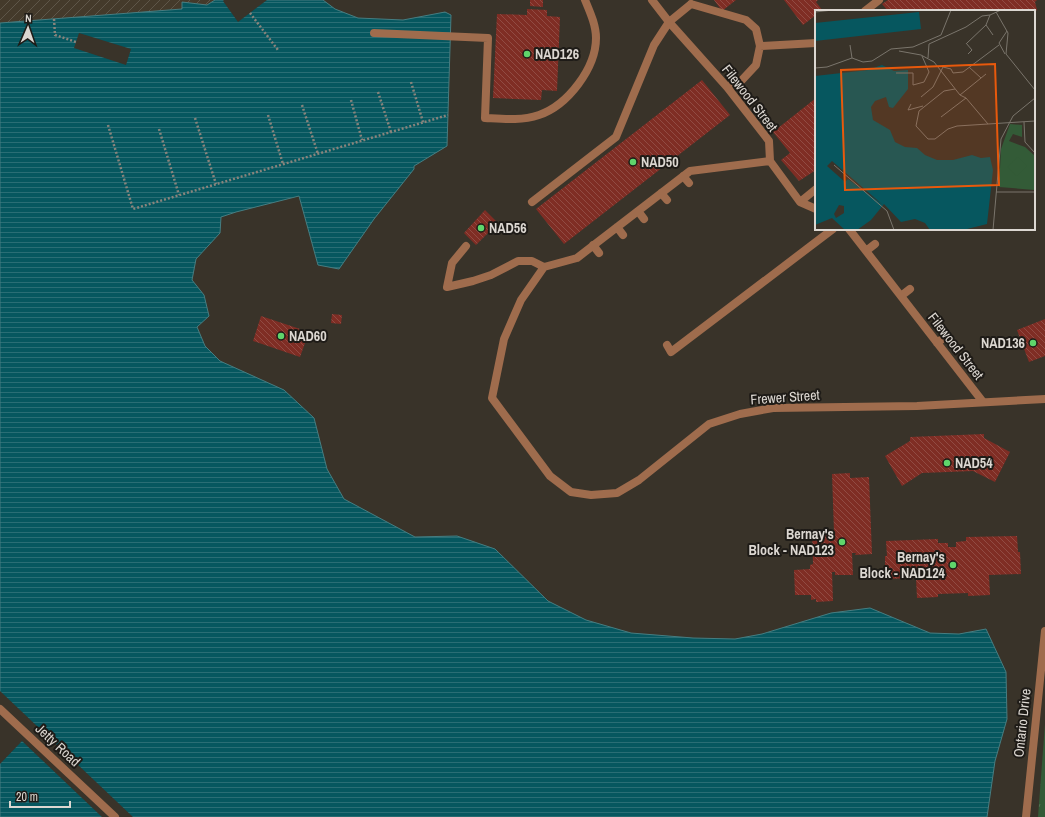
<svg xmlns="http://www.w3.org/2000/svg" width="1045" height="817" viewBox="0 0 1045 817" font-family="'Archivo Narrow',sans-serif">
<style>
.industrial{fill:url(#industrial-furrows)}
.park{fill:url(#park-tufts)}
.water{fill:url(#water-rules);stroke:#467d81}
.pier{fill:#393329}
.building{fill:url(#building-back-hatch)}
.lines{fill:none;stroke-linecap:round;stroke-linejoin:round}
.path{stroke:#89847c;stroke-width:2.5;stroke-dasharray:2 2;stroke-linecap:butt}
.lane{stroke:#9f6c4d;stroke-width:8}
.poi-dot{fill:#5fd56b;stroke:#1e1b17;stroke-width:1.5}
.labels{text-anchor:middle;stroke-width:4;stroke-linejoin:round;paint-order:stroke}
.poi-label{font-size:14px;font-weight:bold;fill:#dcd7d1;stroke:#1e1b17;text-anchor:start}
.street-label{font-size:14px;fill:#dcd7d1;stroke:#1e1b17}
.inset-road{fill:none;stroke:#7a756c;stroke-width:1}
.view{fill:#e8590c;fill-opacity:0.15;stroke:#e8590c;stroke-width:2}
.inset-edge{fill:none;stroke:#dcd7d1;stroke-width:2}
</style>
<defs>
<pattern id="industrial-furrows" width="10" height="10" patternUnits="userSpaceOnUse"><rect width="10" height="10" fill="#443a2b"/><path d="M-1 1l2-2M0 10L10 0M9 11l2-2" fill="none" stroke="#5e5649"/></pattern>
<pattern id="park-tufts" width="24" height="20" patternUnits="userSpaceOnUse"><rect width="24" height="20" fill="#335b37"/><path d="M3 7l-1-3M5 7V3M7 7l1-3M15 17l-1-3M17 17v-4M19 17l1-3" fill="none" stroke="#507253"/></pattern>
<pattern id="water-rules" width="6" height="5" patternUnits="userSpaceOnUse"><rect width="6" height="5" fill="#06575f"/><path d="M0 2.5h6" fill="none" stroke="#2a6e75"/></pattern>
<pattern id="building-back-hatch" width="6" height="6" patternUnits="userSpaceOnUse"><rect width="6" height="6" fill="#7f2d24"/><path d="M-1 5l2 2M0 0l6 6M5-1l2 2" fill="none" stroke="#914b43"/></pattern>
</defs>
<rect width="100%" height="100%" fill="#393329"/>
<!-- industrial -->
<path class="industrial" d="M0 0H215L207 5 182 2 183 9 0 23Z"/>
<!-- park -->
<path class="park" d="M1045 724V817H1038Z"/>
<!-- water -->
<path class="water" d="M215 0H323L335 9 358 18 403 20 445 12 451 15 447 146 414 166V169L374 219 339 269 318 265 299 196 236 212 221 217 220 233 196 259 192 280 204 295 209 316 197 327 205 346 220 361 284 390 314 418 327 469 344 499 415 537 457 536 495 549 548 601 586 620 631 633 693 638 735 639 762 634 831 613 870 608 930 633 959 634 986 629 1006 672 1007 719 995 761 987 817H0V23L182 9V2L207 5Z"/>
<!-- pier -->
<path class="pier" d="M224 0H267L238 22 223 1Z
M79 33 131 49 126 65 74 48Z
M0 691 133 817H102L22 741 0 764Z"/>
<!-- building -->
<path class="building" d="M530 0H543V7L530 6Z
M714 0H736L722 11Z
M784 0H818L816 2 822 10 816 11V15L803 25Z
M888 0H1037L1035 2 1037 10 1034 12V11H888L882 4Z
M527 9 547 10V16L560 17 557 91 542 90 541 100 493 98 497 14 527 15Z
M702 80 730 115 564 244 536 209Z
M816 98V170L799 181 781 160 790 153 773 132Z
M485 210 498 223 476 245 464 233Z
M332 314 342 315 341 324 331 323Z
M261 316 309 332 300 357 253 341Z
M1045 319V356L1029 362 1017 330Z
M984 434V438L1010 452 995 482 973 471 922 473 902 486 885 456 910 441V437Z
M850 473V478L869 477 872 554 855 555 856 553H852L853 575H835V572H832L833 601 816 602V599L811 600V595H795L794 570 810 569V565L813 564 812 530H831V531L834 532 832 474Z
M1017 536 1018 552H1020L1021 574 989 575 990 595 968 596V593L938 594V597L917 598 916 578 885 579V556H887L886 541 938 539V543H948V547H956V542L966 541V537Z"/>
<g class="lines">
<!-- path -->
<path class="path" d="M250 13 278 50
M54 19 55 35 76 42
M411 82 423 122
M378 92 391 132
M351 100 362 140
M302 105 318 154
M268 115 283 164
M195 118 216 184
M108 125 133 209 448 115
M159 129 179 195"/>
<!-- lane -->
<path class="lane" d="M652 0 669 22 727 87 769 141 770 161 800 202 816 209
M691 4 746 20 756 29 760 46 756 65 742 80 727 87
M865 11 879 0
M374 33 488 38 485 118C503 119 521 121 539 115 568 105 596 68 596 38 596 25 590 12 585 0
M760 46 816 43
M770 161 690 171 577 258 544 267 521 300 504 339 492 398 550 476 571 492 591 495 617 493 639 480 709 424 740 414 773 408 917 406 1045 399
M683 176 689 183
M661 193 667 200
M532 202 616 137 654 45 669 22 691 4
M800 202 816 189
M638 211 644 219
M617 227 623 235
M849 229 983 402
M593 245 599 253
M466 246 452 263 447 287 473 281 491 275 518 261H532L544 267
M866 251 875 244
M901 296 910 289
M937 343 946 336
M667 345 671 352 833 229
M0 709 115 817
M1026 817 1045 631"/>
</g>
<!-- markers -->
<g class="poi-dot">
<circle cx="527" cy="54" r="4"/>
<circle cx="633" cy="162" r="4"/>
<circle cx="481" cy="228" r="4"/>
<circle cx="281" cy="336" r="4"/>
<circle cx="1033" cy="343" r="4"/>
<circle cx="947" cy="463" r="4"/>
<circle cx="842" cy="542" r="4"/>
<circle cx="953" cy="565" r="4"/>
</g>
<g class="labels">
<!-- poi labels -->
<g class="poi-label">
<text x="535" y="59">NAD126</text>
<text x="641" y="167">NAD50</text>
<text x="489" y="233">NAD56</text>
<text x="289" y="341">NAD60</text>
<text x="1025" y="348" text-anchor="end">NAD136</text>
<text x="955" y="468">NAD54</text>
<text x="834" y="539" text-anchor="end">Bernay's<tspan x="834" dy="16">Block - NAD123</tspan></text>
<text x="945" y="562" text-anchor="end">Bernay's<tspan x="945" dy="16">Block - NAD124</tspan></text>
</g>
<!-- street labels -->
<g class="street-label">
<text transform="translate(750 98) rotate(52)" y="5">Filewood Street</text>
<text transform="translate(956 346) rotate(52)" y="5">Filewood Street</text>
<text transform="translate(785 397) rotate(-4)" y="5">Frewer Street</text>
<text transform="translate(1022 723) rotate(-84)" y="5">Ontario Drive</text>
<text transform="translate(58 745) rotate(43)" y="5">Jetty Road</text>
</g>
</g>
<!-- overview -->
<g transform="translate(815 10)">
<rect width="220" height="220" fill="#393329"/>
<path d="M195 114 207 115V127L198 124 194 131 210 137 220 146V180L184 177 186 139Z" fill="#335b37"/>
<path d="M203 147 212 156 202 166 192 157Z" fill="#335b37"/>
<path d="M104 2 106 19 0 31V13ZM67 55 79 61 93 60V79L78 98 74 97 71 87 60 91 56 97 58 110 75 120 80 132 90 137 102 138 110 145 122 150H138L157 145 166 148 175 147 178 160 172 214 148 220H115L110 213 100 209 86 212 69 194 56 210 42 220H30L17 208 0 215V66L53 60ZM24 195 29 196V203L21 208 19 204Z" fill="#06575f" fill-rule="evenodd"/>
<path d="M17 151 68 195 33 169 30 172 12 156Z" fill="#393329"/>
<path class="inset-road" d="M0 2 18 0M181 2 193 23 191 44 220 80M171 15 178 25M151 33 157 40 153 44M152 33 171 15 175 5 186 0M35 35 37 48 48 52 57 51 76 39 98 37 126 25 136 0M84 41 106 45 119 52 145 85 151 88 173 114M190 44 184 33 192 21M113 48 114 34 151 17 167 6 175 5M128 57 136 59 138 63M154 57 166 68M0 58 12 57 37 48M81 63H98V75L109 72 114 62 107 46M138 63 148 62 184 35M140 79 129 81 104 101 101 116 113 129H120L133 119 142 116 220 111M145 85 171 64M106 87 118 77 128 57M96 94 93 100 108 96M126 107 151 88M209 112 210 132 220 143M19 155 72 201 79 220M181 182H220M178 220 186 129 198 106 220 88"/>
<path class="view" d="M180 54 184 175 30 180 26 60Z"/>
<rect width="220" height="220" class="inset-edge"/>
</g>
<!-- north arrow -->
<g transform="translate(28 28) rotate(2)" stroke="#1e1b17" stroke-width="3" paint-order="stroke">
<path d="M0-3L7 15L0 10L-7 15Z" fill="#dcd7d1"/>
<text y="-6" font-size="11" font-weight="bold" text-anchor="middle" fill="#dcd7d1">N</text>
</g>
<!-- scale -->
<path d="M10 801v6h60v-6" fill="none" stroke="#dcd7d1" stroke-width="2"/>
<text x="16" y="801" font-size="12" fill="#dcd7d1" stroke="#1e1b17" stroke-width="3" paint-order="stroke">20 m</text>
</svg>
